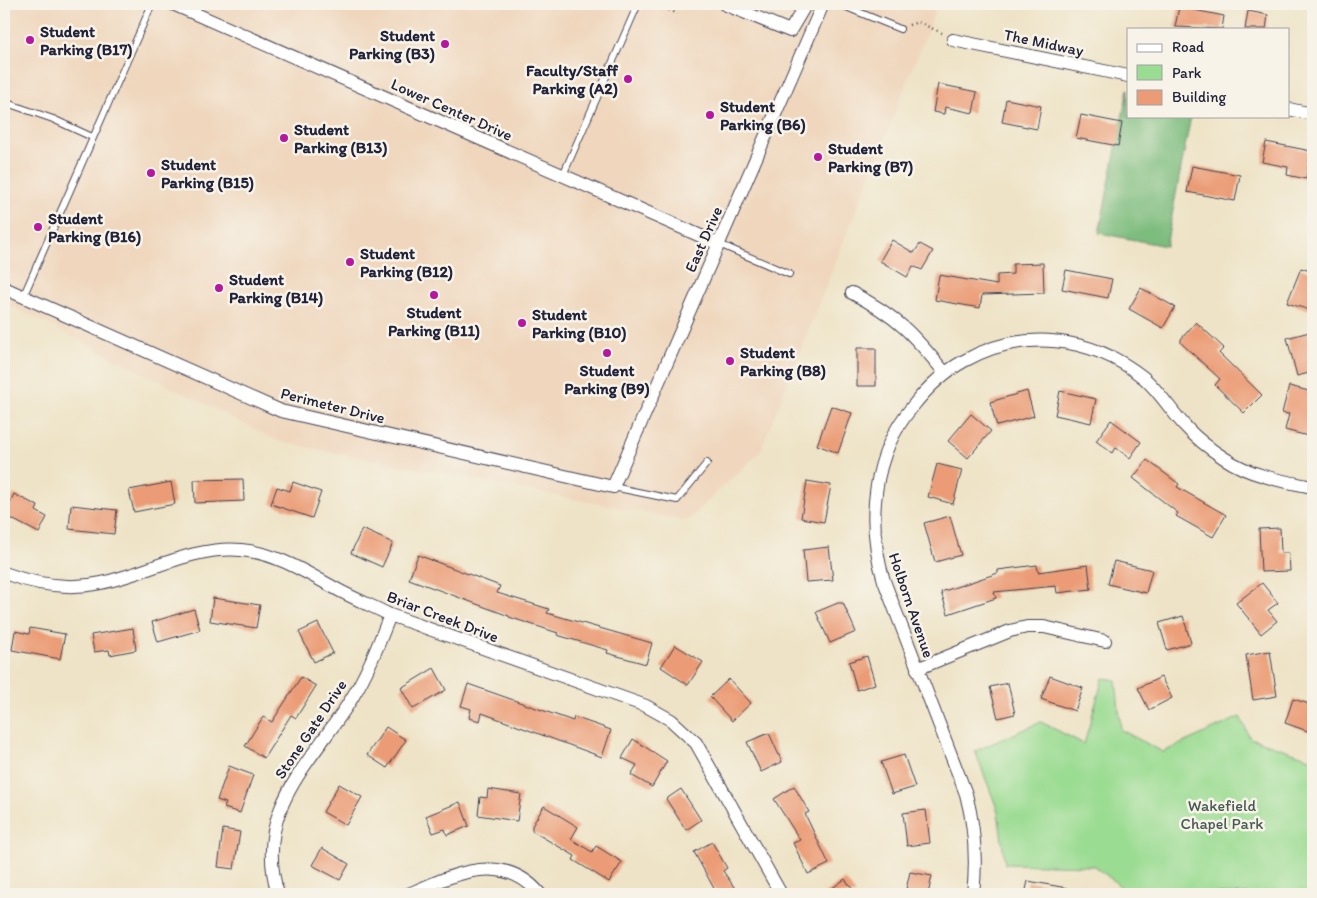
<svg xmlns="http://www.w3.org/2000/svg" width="1317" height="898" viewBox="0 0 1317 898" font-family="Itim,sans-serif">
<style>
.built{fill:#efd6bc}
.green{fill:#9bdc93;stroke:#5e7f67}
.forest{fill:#7cbc7d;stroke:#4f6f5c}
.building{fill:#eb9c76}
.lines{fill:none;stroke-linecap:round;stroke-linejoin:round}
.service-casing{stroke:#413f50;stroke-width:8}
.minor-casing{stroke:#413f50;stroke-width:14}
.path{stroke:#413f50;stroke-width:2.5;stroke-dasharray:1 4;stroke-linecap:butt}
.service{stroke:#fff;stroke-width:6}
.minor{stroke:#fff;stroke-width:12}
.poi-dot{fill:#b5179e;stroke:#f7f3e8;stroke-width:2}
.labels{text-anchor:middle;stroke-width:5;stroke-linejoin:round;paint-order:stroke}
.poi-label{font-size:16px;font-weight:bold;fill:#22223b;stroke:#f7f3e8;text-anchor:start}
.street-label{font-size:16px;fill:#22223b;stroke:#f7f3e8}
.park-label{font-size:16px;fill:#465a55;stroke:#f7f3e8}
</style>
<rect width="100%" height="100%" fill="#f7f3e8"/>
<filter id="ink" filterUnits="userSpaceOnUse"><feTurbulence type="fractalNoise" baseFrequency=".02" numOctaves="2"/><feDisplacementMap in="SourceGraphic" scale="10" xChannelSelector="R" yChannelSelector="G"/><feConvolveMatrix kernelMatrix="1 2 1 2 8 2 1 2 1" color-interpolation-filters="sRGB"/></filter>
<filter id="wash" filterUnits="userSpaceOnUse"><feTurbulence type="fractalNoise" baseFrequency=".0096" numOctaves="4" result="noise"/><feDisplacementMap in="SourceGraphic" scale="20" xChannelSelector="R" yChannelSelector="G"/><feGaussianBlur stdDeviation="1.12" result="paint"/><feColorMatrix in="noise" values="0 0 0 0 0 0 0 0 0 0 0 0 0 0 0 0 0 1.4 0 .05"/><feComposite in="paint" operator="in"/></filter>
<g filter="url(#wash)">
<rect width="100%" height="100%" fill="#eee3c6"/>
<!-- built -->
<path class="built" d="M4 4H938L760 452 687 521 280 442 4 302Z"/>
<!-- green -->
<path class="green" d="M1103 678 1116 680 1121 730 1163 752 1240 717 1250 738 1313 759V894H1130L1095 866 1005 864 998 811 975 751 1041 722 1084 744Z"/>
<!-- forest -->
<path class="forest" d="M1128 89V116H1191L1166 246 1099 233Z"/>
<g id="blocks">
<!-- building -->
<path class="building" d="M1179 7 1224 16 1222 29 1175 27Z
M1248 11 1268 15 1266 29H1245Z
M938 84 977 92 973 113 945 107 944 114 933 112Z
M1006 99 1041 106 1037 129 1002 122Z
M1081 115 1122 123 1118 146 1076 138Z
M1266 142 1311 151 1306 179 1287 175 1288 167 1262 162Z
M1192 166 1240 175 1235 201 1187 192Z
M892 240 914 253 920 244 933 251 922 270 913 266 907 277 880 261Z
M1043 263 1044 293 982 295 980 308 935 300 939 275 997 285V275L1013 274V264Z
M1301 268 1313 272V311L1287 303Z
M1066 270 1112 279 1108 298 1062 289Z
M1141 288 1175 307 1163 328 1129 309Z
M1196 322 1224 348 1219 353 1262 395 1244 413 1215 385 1220 379 1181 343V339Z
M1313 331V372L1297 376 1287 338Z
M857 348H876V386H857Z
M1289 386 1313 392V416L1308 436 1285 430 1289 414 1282 413Z
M1027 391 1034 416 997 426 990 402Z
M1060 391 1096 399 1091 423 1055 415Z
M831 406 852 413 838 453 817 445Z
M971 414 991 431 968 458 948 441Z
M1111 420 1141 442 1130 458 1116 448 1112 453 1096 441Z
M1147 460 1179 484 1177 487 1226 515 1213 537 1176 516 1178 513 1133 478Z
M937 464 962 470 953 504 928 497Z
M243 479 244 501 195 503 194 480Z
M807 481 831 485 824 522 801 518Z
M171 482 175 504 134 512 129 490Z
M293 482 321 492 312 518 271 504 277 487 290 491Z
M14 494 38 506 36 511 47 517 39 533 4 515Z
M71 505 117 510 114 534 69 529Z
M950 516 961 555 935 562 924 523Z
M1280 528 1281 553H1289L1290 571 1261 572 1259 529Z
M362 529 393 543 382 567 351 553Z
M829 547 833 580 806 582 803 550Z
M418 555 500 586 497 593 549 609 547 613 652 643 646 664 607 653 608 650 557 635 558 633 509 617V616L409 579Z
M1114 561 1152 570 1146 593 1108 584Z
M1037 565 1038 572 1088 565 1091 589 1057 593 1056 586 994 592 996 598 948 614 941 592 998 573V570Z
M1262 583 1278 603 1268 610 1277 621 1261 634 1236 603Z
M213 598 260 605 256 628 210 621Z
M838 603H843L856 632 830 643 816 612Z
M194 609 200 630 158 642 152 622Z
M1183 616 1191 643 1167 650 1159 623Z
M318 623 333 653 314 662 299 632Z
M30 628 65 634 60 659 12 650 15 631 29 634Z
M133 628 136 650 110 655 109 650 94 652 91 635Z
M675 645 703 662 688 685 661 667Z
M1270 651 1277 696 1253 700 1246 655Z
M867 656 875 684 857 690 849 662Z
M434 668 446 690 413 709 401 688Z
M1050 676 1083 688 1075 711 1041 699Z
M301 677 316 686 296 718 291 715 264 758 245 746 263 717 272 722Z
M1161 677 1172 698 1149 710 1138 688Z
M729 679 751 703 732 721 710 697Z
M1008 683 1015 714 998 718 990 687Z
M468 684 573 721 574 717 611 730 602 757 482 713 480 721 469 718 471 709 461 706Z
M1293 699 1313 705V733L1285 723Z
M386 727 406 740 387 768 367 755Z
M769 733 782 762 761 772 747 742Z
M633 739 667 761 652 787 631 775 637 765 622 758Z
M904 755 915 787 892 794 881 762Z
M229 766 253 775 240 813 224 808 226 803 217 800Z
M339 784 362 797 346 825 323 812Z
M794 786 809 812 805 814 829 864 808 874 793 843 800 840 774 799Z
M488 789 521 794 517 821 478 815 480 797 487 798Z
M681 789 701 820 686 830 666 799Z
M460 802 469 826 447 835 445 829 433 833 426 816Z
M544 806 578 827 571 839 592 852 596 846 622 862 609 882 573 860 575 856 532 831V826Z
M926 810 930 843 907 846 903 813Z
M223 829 240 832 234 869 218 867Z
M712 842 727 868 723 871 739 894H717L694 852Z
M322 848 349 864 340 880 312 865Z
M910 872 932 876 928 894H905Z
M845 879 856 894H824Z
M1028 881 1067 888V894H1025Z"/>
</g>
</g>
<g filter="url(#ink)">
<use href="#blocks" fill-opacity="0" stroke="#413f50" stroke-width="1"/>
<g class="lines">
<!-- service casing -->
<g class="service-casing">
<path id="service" d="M839 4 900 29
M4 102 53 119 92 137
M563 175 638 4
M719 244 789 274
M23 297 152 4
M613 487 677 500 707 463"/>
</g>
<!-- minor casing -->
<g class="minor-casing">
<path id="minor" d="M173 4 719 244
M724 4 790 31 803 9V4
M953 40 1128 76
M1288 109 1313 114
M4 288 281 411 613 487 823 4
M852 293C897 316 914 335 945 373
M4 573C34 584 69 590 101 583 148 573 192 546 241 550 278 553 310 575 342 592 358 600 374 607 390 615L646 706 671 720 696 743 781 894
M917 669 1010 631 1027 627H1044L1105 641
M278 894C252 809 312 763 352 698 368 672 379 643 390 615
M409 894C452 875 503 850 540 894
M973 894C977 859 975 828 966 794L884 581C866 522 872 454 913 406 927 388 944 372 964 361 1022 328 1092 336 1144 378 1160 392 1171 411 1186 427 1197 439 1210 449 1224 458 1251 476 1282 481 1313 487"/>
</g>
<!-- path -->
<path class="path" d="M655 4 678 14
M909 25 918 22 942 33"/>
<!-- service -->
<use href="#service" class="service"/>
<!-- minor -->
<use href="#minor" class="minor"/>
</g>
</g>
<!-- markers -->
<g class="poi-dot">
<circle cx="30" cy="40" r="5"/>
<circle cx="445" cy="44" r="5"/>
<circle cx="628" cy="79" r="5"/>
<circle cx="710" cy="115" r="5"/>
<circle cx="284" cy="138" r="5"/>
<circle cx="818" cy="157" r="5"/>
<circle cx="151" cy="173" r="5"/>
<circle cx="38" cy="227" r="5"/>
<circle cx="350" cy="262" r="5"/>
<circle cx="219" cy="288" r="5"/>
<circle cx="434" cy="295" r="5"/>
<circle cx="522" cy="323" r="5"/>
<circle cx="607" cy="353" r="5"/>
<circle cx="730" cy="361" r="5"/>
</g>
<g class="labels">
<!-- poi labels -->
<g class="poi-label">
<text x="40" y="37">Student<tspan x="40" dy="18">Parking (B17)</tspan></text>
<text x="435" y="41" text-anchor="end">Student<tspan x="435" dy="18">Parking (B3)</tspan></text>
<text x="618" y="76" text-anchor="end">Faculty/Staff<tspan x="618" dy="18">Parking (A2)</tspan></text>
<text x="720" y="112">Student<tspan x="720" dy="18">Parking (B6)</tspan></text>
<text x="294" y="135">Student<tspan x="294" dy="18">Parking (B13)</tspan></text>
<text x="828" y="154">Student<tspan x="828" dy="18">Parking (B7)</tspan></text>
<text x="161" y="170">Student<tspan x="161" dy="18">Parking (B15)</tspan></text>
<text x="48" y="224">Student<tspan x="48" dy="18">Parking (B16)</tspan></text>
<text x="360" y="259">Student<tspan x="360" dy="18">Parking (B12)</tspan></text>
<text x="229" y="285">Student<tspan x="229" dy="18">Parking (B14)</tspan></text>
<text x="434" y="318" text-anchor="middle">Student<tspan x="434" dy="18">Parking (B11)</tspan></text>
<text x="532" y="320">Student<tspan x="532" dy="18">Parking (B10)</tspan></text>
<text x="740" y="358">Student<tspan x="740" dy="18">Parking (B8)</tspan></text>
<text x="607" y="376" text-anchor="middle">Student<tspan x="607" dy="18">Parking (B9)</tspan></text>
</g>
<!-- street labels -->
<g class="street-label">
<text transform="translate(1044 42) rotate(12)" y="6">The Midway</text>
<text transform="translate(452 109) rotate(24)" y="6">Lower Center Drive</text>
<text transform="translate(703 239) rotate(-66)" y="6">East Drive</text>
<text transform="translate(333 405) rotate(14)" y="6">Perimeter Drive</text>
<text transform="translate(912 605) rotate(71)" y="6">Holborn Avenue</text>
<text transform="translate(443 616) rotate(21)" y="6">Briar Creek Drive</text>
<text transform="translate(310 729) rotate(-56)" y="6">Stone Gate Drive</text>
</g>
<!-- park labels -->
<g class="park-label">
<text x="1222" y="811">Wakefield<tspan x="1222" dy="18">Chapel Park</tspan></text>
</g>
</g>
<!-- margin -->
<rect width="1317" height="898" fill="none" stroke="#f7f3e8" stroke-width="20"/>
<!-- legend -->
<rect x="1127" y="28" width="162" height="90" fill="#f7f3e8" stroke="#a29fa3"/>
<rect x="1137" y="44" width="25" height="8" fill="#ffffff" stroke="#a29fa3"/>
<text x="1172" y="52" font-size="15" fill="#22223b">Road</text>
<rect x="1137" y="65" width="25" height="15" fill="#9bdc93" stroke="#a29fa3"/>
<text x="1172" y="78" font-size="15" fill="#22223b">Park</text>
<rect x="1137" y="90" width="25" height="15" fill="#eb9c76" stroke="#a29fa3"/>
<text x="1172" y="102" font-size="15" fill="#22223b">Building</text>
</svg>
